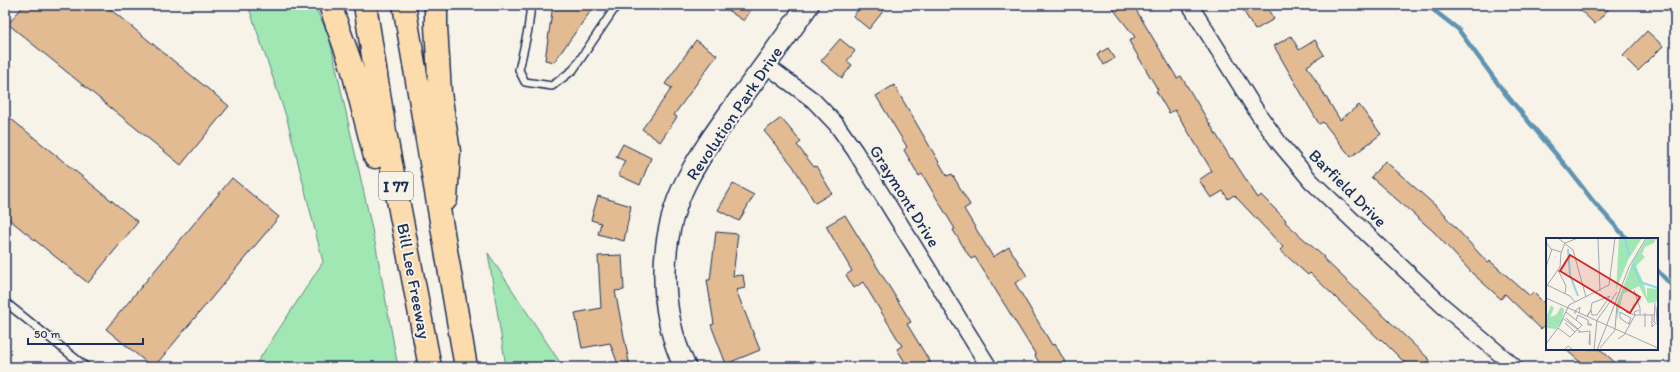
<svg xmlns="http://www.w3.org/2000/svg" width="1680" height="372" viewBox="0 0 1680 372" font-family="Itim,sans-serif">
<style>
.green{fill:#a1e7b3;stroke:#5e8b88}
.lines{fill:none;stroke-linecap:round;stroke-linejoin:round}
.stream{stroke:#5e93b2;stroke-width:4.5}
.building{fill:#e2bb92;stroke:#1b2f5e}
.lane-casing{stroke:#1b2f5e;stroke-width:10}
.street-casing{stroke:#1b2f5e;stroke-width:18}
.secondary-casing{stroke:#1b2f5e;stroke-width:24}
.highway-casing{stroke:#1b2f5e;stroke-width:25}
.lane{stroke:#f7f3e8;stroke-width:7}
.street{stroke:#f7f3e8;stroke-width:15}
.secondary{stroke:#f7f3e8;stroke-width:21}
.highway{stroke:#fcdcac;stroke-width:22}
.labels{text-anchor:middle;stroke-width:4;stroke-linejoin:round;paint-order:stroke}
.shield{fill:#f7f3e8;stroke:#5d6a87;stroke-width:1}
.shield-label{font-size:16px;font-weight:bold;fill:#1b2f5e}
.street-label{font-size:17px;fill:#1b2f5e;stroke:#f7f3e8}
.inset-river{fill:none;stroke:#8ad6ea;stroke-width:2}
.inset-road{fill:none;stroke:#9fa5b1;stroke-width:1}
.view{fill:#d62828;fill-opacity:0.15;stroke:#d62828;stroke-width:2}
.inset-edge{fill:none;stroke:#1b2f5e;stroke-width:2}
</style>
<rect width="100%" height="100%" fill="#f7f3e8"/>
<filter id="ink" filterUnits="userSpaceOnUse"><feTurbulence type="fractalNoise" baseFrequency=".025" numOctaves="2"/><feDisplacementMap in="SourceGraphic" scale="8" xChannelSelector="R" yChannelSelector="G"/><feConvolveMatrix kernelMatrix="1 2 1 2 8 2 1 2 1" color-interpolation-filters="sRGB"/></filter>
<g filter="url(#ink)">
<!-- green -->
<path class="green" d="M248 5H314L329 36 376 247 398 367H254L323 262 287 119Z
M488 253 563 367H506Z"/>
<g class="lines">
<!-- stream -->
<path class="stream" d="M1427 5 1458 29 1504 92 1570 171 1593 201 1627 239
M1657 270 1675 289"/>
</g>
<!-- building -->
<path class="building" d="M24 5H105L229 106 181 165 8 24Z
M553 5H595L554 62 545 60Z
M720 5H754L744 21Z
M862 5H888L869 29 853 16Z
M1110 5H1133L1177 78 1181 76 1231 159 1232 158 1258 198 1261 195 1286 220 1285 222 1324 257 1323 258 1430 360 1423 367H1409L1381 339 1380 340 1310 273 1308 275 1280 250 1283 247 1234 195 1228 199 1223 191 1211 198 1199 180 1212 171 1175 110 1169 113 1156 91 1158 90 1129 41 1135 37Z
M1240 5H1265L1274 19 1255 30Z
M1575 5H1612L1595 24Z
M1647 31 1663 46 1638 71 1623 56Z
M1291 36 1299 50 1315 40 1324 55 1307 66 1340 120 1359 105 1381 134 1351 157 1323 122 1319 124 1274 46Z
M840 39 855 51 847 61 852 65 842 78 821 61Z
M696 40 717 55 674 115 677 117 660 142 642 129 672 88 665 84Z
M1108 48 1115 58 1104 65 1098 54Z
M894 85 947 176 952 174 970 205 964 209 993 257 1009 247 1027 276 1015 283 1052 345 1055 344 1068 367H1042L1035 356 1036 355 975 257 971 259 953 230 955 229 922 174 919 176 904 150 907 147 876 96Z
M5 114 138 222 88 283 5 216Z
M781 118 801 142 797 145 814 167 816 166 832 193 815 203 793 166 764 131Z
M623 144 651 158 640 185 618 175 625 161 616 157Z
M1385 161 1446 215 1445 216 1488 263 1490 261 1530 296 1533 292 1547 306V323L1541 329 1505 294 1501 299 1473 274 1433 231 1371 177Z
M232 178 279 217 154 367H152L106 329Z
M733 184 754 195 739 221 718 210Z
M598 196 631 206 624 241 598 234 601 223 591 220Z
M845 215 911 322 907 324 933 367H908L897 349 902 346 863 282 854 288 846 275 852 271 826 226Z
M716 232 738 234 733 276 743 275 745 288 736 290 760 350 726 364 711 325 714 324 707 280H710Z
M622 255 624 290 615 291 630 367H619L610 343 582 348 575 313 601 308 598 256Z
M1565 349H1600L1620 367H1586Z"/>
<g class="lines">
<!-- lane casing -->
<g class="lane-casing">
<path id="lane" d="M531 5 528 30 519 70 525 82 552 86 573 70 617 5
M5 302 86 367"/>
</g>
<!-- street casing -->
<g class="street-casing">
<path id="street" d="M1190 5 1257 112 1280 144 1311 181 1443 306 1515 367
M766 65 813 100 836 124 855 151 989 367"/>
</g>
<!-- secondary casing -->
<g class="secondary-casing">
<path id="secondary" d="M685 367C658 310 658 238 686 182 700 154 719 128 737 103 761 71 785 38 808 5"/>
</g>
<!-- highway casing -->
<g class="highway-casing">
<path id="highway" d="M330 5 352 67 375 157
M365 5 385 132 430 367
M404 5 466 367
M436 5V26L440 93 449 152 446 199"/>
</g>
<!-- lane -->
<use href="#lane" class="lane"/>
<!-- street -->
<use href="#street" class="street"/>
<!-- secondary -->
<use href="#secondary" class="secondary"/>
<!-- highway -->
<use href="#highway" class="highway"/>
</g>
</g>
<g class="labels">
<!-- shield labels -->
<rect class="shield" x="379" y="172" width="34" height="28" rx="3"/>
<g class="shield-label">
<text x="396" y="192">I 77</text>
</g>
<!-- street labels -->
<g class="street-label">
<text transform="translate(734 113) rotate(-56)" y="6">Revolution Park Drive</text>
<text transform="translate(1348 188) rotate(45)" y="6">Barfield Drive</text>
<text transform="translate(905 196) rotate(58)" y="6">Graymont Drive</text>
<text transform="translate(414 281) rotate(79)" y="6">Bill Lee Freeway</text>
</g>
</g>
<!-- overview -->
<g transform="translate(1546 238)">
<rect width="112" height="112" fill="#f7f3e8"/>
<path d="M73 0H96L82 22 70 52ZM101 0H110L108 5 99 9 96 16 99 19 90 28 98 46 101 60V50L110 51 112 49V59L110 64 102 65 93 48 77 56 71 82V65L75 55 87 23ZM5 67 8 70 4 79 10 77 15 69 18 71 16 83 10 91 0 90V80Z" fill="#a1e7b3"/>
<path class="inset-river" d="M79 0 83 18M22 11 24 37 32 58M87 26 94 44 112 50"/>
<path class="inset-road" d="M12 0 27 12 40 59M52 0 54 53M0 4 5 11 15 14M0 29 6 11M12 32 20 48 19 56M1 47 24 58 29 64M0 49 14 29 15 15 19 5 32 0M88 52 94 70V76M0 60 112 110M109 65 108 84 112 87M110 69 111 84M45 72 46 77H51L64 58 46 65 45 71V72L44 74 41 78 45 72M80 74 89 77 88 74 93 72M29 76V73L34 69 33 75M106 77V89L109 86M20 80 32 91M38 80 42 82V87H46L42 85M18 81 35 94H32M30 82 32 77 38 80M19 85 29 94M83 85 85 80 74 74V80L81 85 84 86M99 89V75M12 90 24 99 36 87 20 74M35 94 44 93 43 106 44 107V96M72 101 78 97 89 77H108M0 106 14 87 23 67 63 47 69 0M54 110 69 92 71 66M18 112 22 108 27 112M48 112 51 82 71 54M51 112 83 29 100 0"/>
<path class="view" d="M24 17 94 59 84 75 14 33Z"/>
<rect width="112" height="112" class="inset-edge"/>
</g>
<!-- margin -->
<rect width="1680" height="372" fill="none" stroke="#f7f3e8" stroke-width="20"/>
<rect x="10" y="10" width="1660" height="352" fill="none" stroke="#1b2f5e" stroke-width="1.5" filter="url(#ink)"/>
<!-- scale -->
<path d="M28 338v6h115v-6" fill="none" stroke="#1b2f5e" stroke-width="2"/>
<text x="34" y="338" font-size="12" fill="#1b2f5e" stroke="#f7f3e8" stroke-width="3" paint-order="stroke">50 m</text>
</svg>
